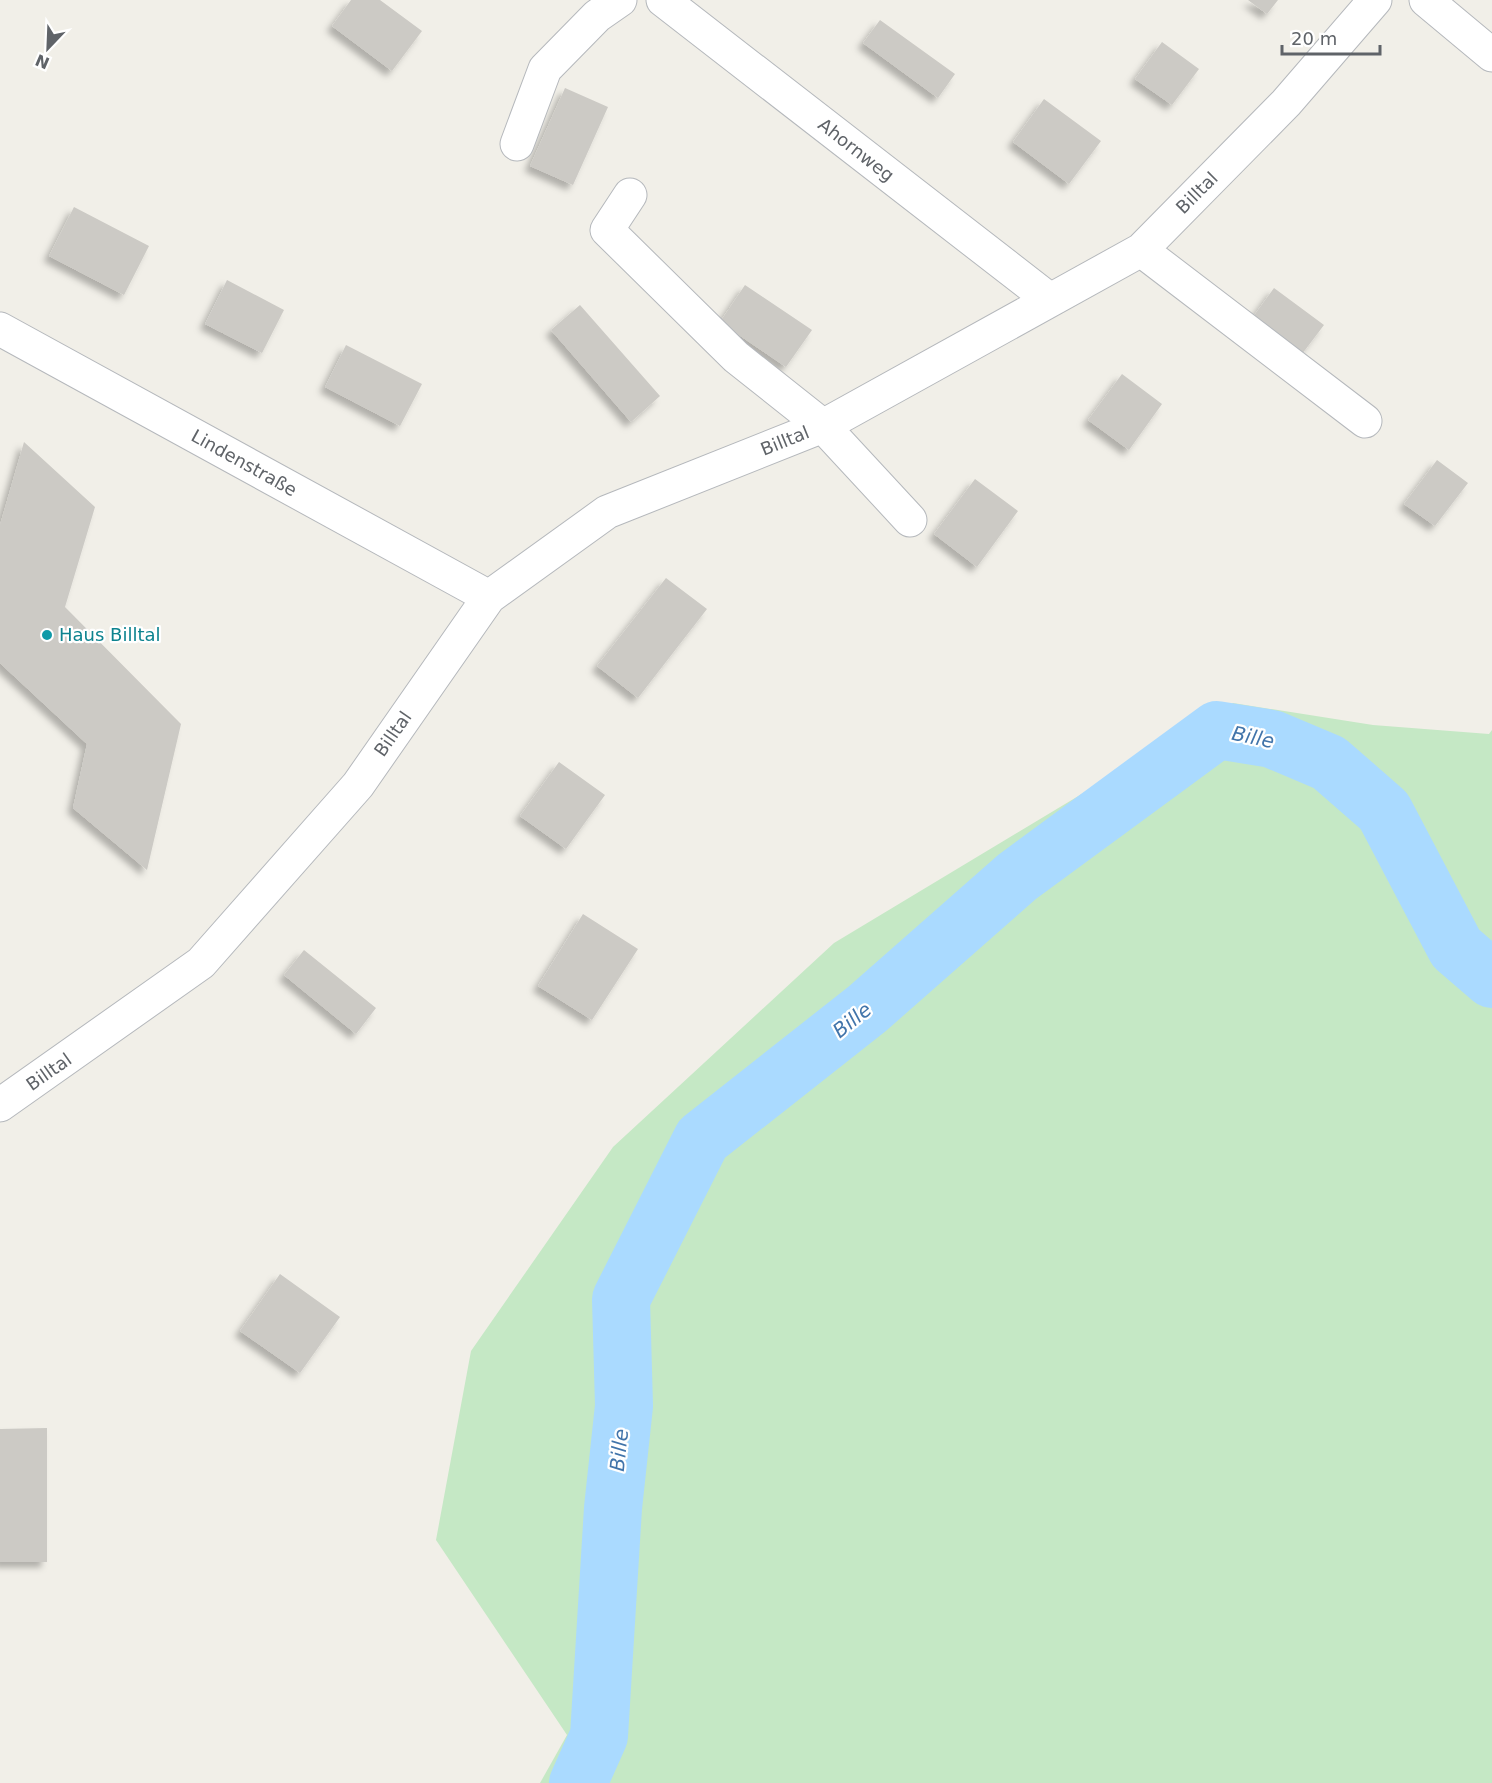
<svg xmlns="http://www.w3.org/2000/svg" width="1492" height="1783" viewBox="0 0 1492 1783" font-family="'DejaVu Sans',sans-serif">
<style>
.green{fill:#c5e8c5}
.lines{fill:none;stroke-linecap:round;stroke-linejoin:round}
.river{stroke:#aadaff;stroke-width:58}
.building{fill:#cccac5;filter:url(#shadow)}
.minor-casing{stroke:#b5b8bc;stroke-width:35}
.minor{stroke:#fff;stroke-width:33}
.culture-dot{fill:#0f9aa8;stroke:#fff;stroke-width:2}
.labels{text-anchor:middle;stroke-width:4.5;stroke-linejoin:round;paint-order:stroke}
.street-label{font-size:18px;fill:#5f6368;stroke:#fff}
.culture-label{font-size:18px;fill:#0d838f;stroke:#fff;text-anchor:start}
.water-label{font-size:20px;font-style:italic;fill:#4174aa;stroke:#fff}
</style>
<defs>
<filter id="shadow"><feDropShadow dx="-5.5" dy="5.5" stdDeviation="3" flood-color="#0004"/></filter>
</defs>
<rect width="100%" height="100%" fill="#f1efe8"/>
<!-- green -->
<path class="green" d="M1233 703 1373 725 1489 734 1492 730V1783H540L567 1735 436 1540 471 1351 613 1147 834 943Z"/>
<g class="lines">
<!-- river -->
<path class="river" d="M578 1783 599 1736 613 1508 624 1406 621 1299 702 1139 867 1009 1017 877 1217 730 1272 739 1329 763 1384 811 1456 948 1492 979"/>
</g>
<!-- building -->
<path class="building" d="M351 0H380L422 31 392 71 332 26Z
M1248 0H1278L1267 14Z
M880 20 955 74 938 98 863 43Z
M1162 42 1199 69 1172 105 1135 79Z
M565 88 608 107 573 185 530 166Z
M1044 99 1101 141 1069 184 1013 142Z
M74 207 149 246 124 295 49 256Z
M227 280 284 310 262 353 205 324Z
M745 285 812 330 786 367 720 322Z
M1274 288 1324 325 1302 354 1253 317Z
M580 305 660 396 631 422 551 330Z
M346 345 422 384 400 426 325 387Z
M1122 374 1162 404 1129 450 1088 420Z
M24 442 95 507 65 607 181 724 147 870 73 808 87 744 0 663V525Z
M1437 460 1468 483 1435 526 1404 504Z
M975 479 1018 511 977 567 934 534Z
M666 578 707 609 638 698 597 666Z
M559 762 605 795 566 849 520 816Z
M583 914 638 949 592 1020 538 986Z
M304 950 376 1008 356 1034 284 975Z
M280 1274 340 1317 300 1373 240 1331Z
M47 1428V1562H0V1429Z"/>
<g class="lines">
<!-- minor casing -->
<g class="minor-casing">
<path id="minor" d="M663 0 1050 300
M1426 0 1492 55
M517 144 545 69 597 16 620 0
M630 195 607 230 736 357 823 426 910 520
M1141 250 1365 421
M0 329 489 597
M0 1105 201 963 358 785 489 597 607 512 823 426 1141 250 1286 103 1375 0"/>
</g>
<!-- minor -->
<use href="#minor" class="minor"/>
</g>
<!-- markers -->
<circle class="culture-dot" cx="47" cy="635" r="6"/>
<g class="labels">
<!-- street labels -->
<g class="street-label">
<text transform="translate(856 150) rotate(38)" y="6">Ahornweg</text>
<text transform="translate(1197 193) rotate(-45)" y="6">Billtal</text>
<text transform="translate(785 441) rotate(-22)" y="6">Billtal</text>
<text transform="translate(244 463) rotate(29)" y="6">Lindenstraße</text>
<text transform="translate(393 734) rotate(-55)" y="6">Billtal</text>
<text transform="translate(49 1072) rotate(-35)" y="6">Billtal</text>
</g>
<!-- culture labels -->
<g class="culture-label">
<text x="59" y="641">Haus Billtal</text>
</g>
<!-- water labels -->
<g class="water-label">
<text transform="translate(1253 737) rotate(12)" y="7">Bille</text>
<text transform="translate(852 1020) rotate(-39)" y="7">Bille</text>
<text transform="translate(619 1450) rotate(-84)" y="7">Bille</text>
</g>
</g>
<!-- north arrow -->
<g transform="translate(48 48) rotate(203)" stroke="#ffffff" stroke-width="4.5" paint-order="stroke">
<path d="M0-4.5L10 22L0 15L-10 22Z" fill="#5f6368"/>
<text y="-9" font-size="16" font-weight="bold" text-anchor="middle" fill="#5f6368">N</text>
</g>
<!-- scale -->
<path d="M1282 45v9h98v-9" fill="none" stroke="#5f6368" stroke-width="3"/>
<text x="1291" y="45" font-size="18" fill="#5f6368" stroke="#ffffff" stroke-width="4.5" paint-order="stroke">20 m</text>
</svg>
